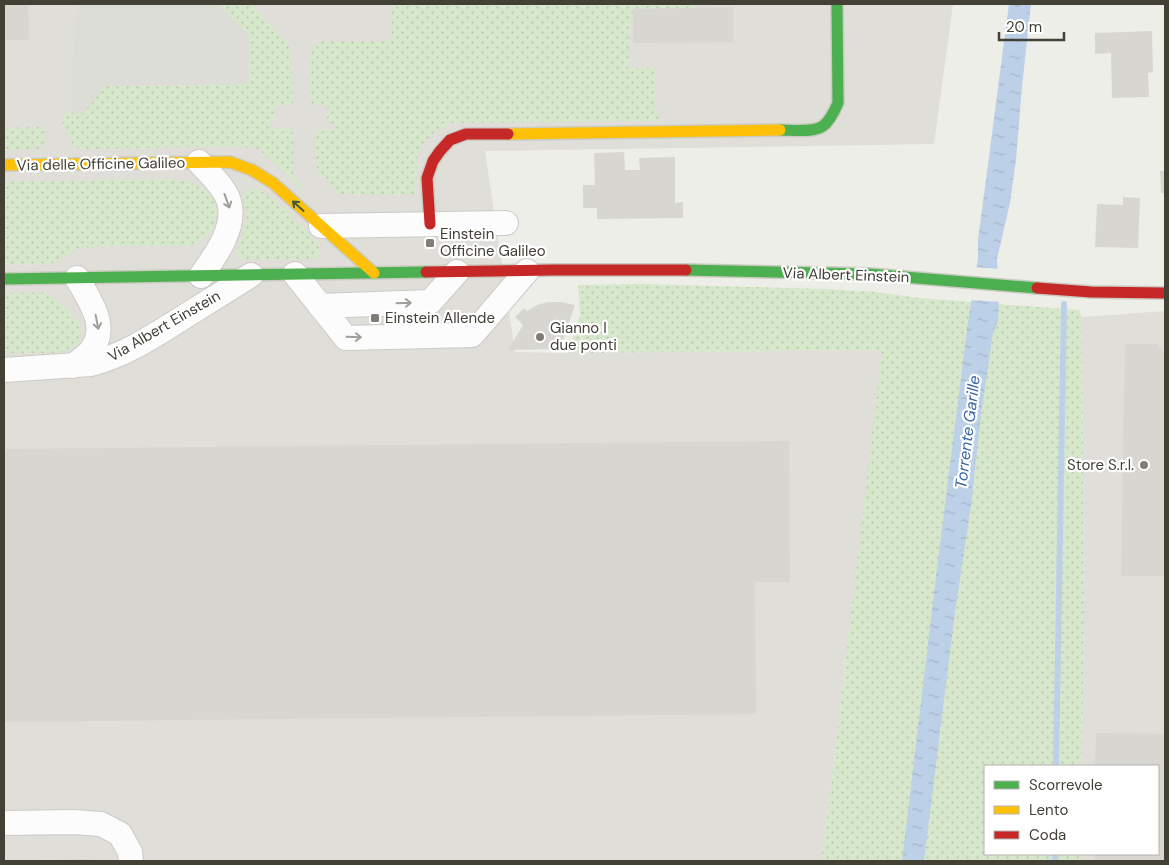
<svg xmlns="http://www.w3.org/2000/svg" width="1169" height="865" viewBox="0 0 1169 865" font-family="'DM Sans',sans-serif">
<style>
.industrial{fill:#dfded8}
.grass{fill:url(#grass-dots)}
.parking{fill:#ddddd8}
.water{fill:url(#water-ripples)}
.pier{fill:#eeeee9}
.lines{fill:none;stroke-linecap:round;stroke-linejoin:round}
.stream{stroke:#bcd1e8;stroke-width:6}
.building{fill:#d7d6d1}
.street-casing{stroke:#cccbc6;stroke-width:26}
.fast-casing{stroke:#cccbc0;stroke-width:14}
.slow-casing{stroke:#cccbc0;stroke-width:14}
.jam-casing{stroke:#cccbc0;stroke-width:14}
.street{stroke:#fcfcfc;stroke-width:24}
.fast{stroke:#4caf50;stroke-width:11}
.slow{stroke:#ffc107;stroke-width:11}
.jam{stroke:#c62828;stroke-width:11}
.oneway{stroke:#a09e99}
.oneway2{stroke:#455c3c}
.poi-dot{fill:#7f7d75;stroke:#fff;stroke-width:2}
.labels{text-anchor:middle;stroke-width:4.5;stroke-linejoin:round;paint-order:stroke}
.street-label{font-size:15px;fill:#434036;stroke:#fff}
.poi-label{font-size:15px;fill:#434036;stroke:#fff;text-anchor:start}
.water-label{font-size:16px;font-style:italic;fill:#3a67a4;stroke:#fff}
</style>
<defs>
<pattern id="grass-dots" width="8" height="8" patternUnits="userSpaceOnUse" patternTransform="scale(1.25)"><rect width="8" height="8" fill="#d7e7cb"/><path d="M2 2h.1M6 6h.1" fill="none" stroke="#bac7af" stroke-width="1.8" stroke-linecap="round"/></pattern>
<pattern id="water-ripples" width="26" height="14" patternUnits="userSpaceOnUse" patternTransform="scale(1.25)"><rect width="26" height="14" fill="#bcd1e8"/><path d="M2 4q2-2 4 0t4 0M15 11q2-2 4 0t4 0" fill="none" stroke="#a3b4c8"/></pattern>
</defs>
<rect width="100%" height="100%" fill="#eeeee9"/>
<!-- industrial -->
<path class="industrial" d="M4 4H953L934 144 485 151 515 352 568 353 883 350 830 795 821 861H4Z
M1165 311V861H1081V854H1158V766H1082L1084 616 1082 317Z"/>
<!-- grass -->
<path class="grass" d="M218 4H251L289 46 291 51 293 102 290 105 277 106 275 109 274 117 270 125 268 126 269 128 289 129 292 130 294 138 293 172 306 194 267 156 256 148 235 147H199L82 149 76 147 72 143 62 123 65 113 71 110V113H82L106 86 249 84V36Z
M392 4H698L696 8 633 9 629 41 628 68H656L655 107 659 112 658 121 451 123C437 130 423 138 418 154L416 192 412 194 405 195 341 194 318 173 317 168C316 160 311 133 319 130 324 128 331 130 335 130V125L332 124 327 118 328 108 326 106 313 105 311 104C309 93 307 59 312 51 314 46 318 43 324 41H392Z
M43 127C46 137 47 140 41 149L4 150V128Z
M170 179C179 180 188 180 197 185 216 194 225 217 209 233 202 241 197 245 186 246H109L79 248 62 257 56 263 4 265V182Z
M252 188C270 190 302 227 315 240L320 246V255L316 258 310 259 243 260C242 259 238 257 237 255 235 251 244 232 245 225 246 220 246 215 245 210 244 205 241 199 243 194 244 190 248 189 252 188Z
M643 284 829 289 876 292 919 298 1079 310 1082 317 1084 616 1082 766H985V854H1081V861H821L830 795 882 350 568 353 580 315 578 285Z
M42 292C62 301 105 336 65 351 58 354 50 353 42 353 29 353 17 353 4 353V293Z"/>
<!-- parking -->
<path class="parking" d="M76 4H218L249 36V84L106 86 82 114 71 113Z"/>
<!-- water -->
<path class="water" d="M1009 4H1031L1022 87 1016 160 1010 203 997 259 999 295 998 322 993 333 981 415 971 506 955 612 924 861H902L936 576 968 322 978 258V240Z"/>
<!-- pier -->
<path class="pier" d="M974 267 1000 269 1001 302 969 300Z"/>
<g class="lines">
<!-- stream -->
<path class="stream" d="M1056 766 1064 304
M1055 861V854"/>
</g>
<!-- building -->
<path class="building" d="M4 4H28L29 40H4Z
M733 7V42L633 43V9Z
M1152 31 1153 72 1148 73 1149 97 1112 98 1111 53 1095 54V33Z
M624 152 625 170H640L639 158 675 157V203L683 202V218L597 219V208H583V185H595L594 153Z
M1160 171H1165V193H1161Z
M1123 197 1140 198 1138 248 1095 247 1097 204 1123 205Z
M548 302H561L575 305 560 349 508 350 523 325 515 317 524 308 527 311 537 305Z
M1125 344H1157L1165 354V576H1121Z
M789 441 790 582H755L756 714 4 722V449Z
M1096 733 1165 734V861H1094V854H1158V766H1095Z
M94 859V861H22V860Z"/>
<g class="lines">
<!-- street casing -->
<g class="street-casing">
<path id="street" d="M199 162C209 173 228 190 230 206 234 231 215 256 201 276
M321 226 506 223
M295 274 346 338 472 335 527 271
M320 306 430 302 457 272
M73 366C78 362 84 358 89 353 111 329 90 301 77 278
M4 370 91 364C122 356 149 339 176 322 201 306 226 291 251 275
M4 823 74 822 101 824 120 834 130 852 131 861"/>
</g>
<!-- fast casing -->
<g class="fast-casing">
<path id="fast" d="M780 130C792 130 813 133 823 126 830 121 835 110 838 103L837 4
M686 270 869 274 1037 288
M4 279 426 272"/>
</g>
<!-- slow casing -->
<g class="slow-casing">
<path id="slow" d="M508 134 780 130
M4 165 230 162 252 170 273 183 374 273"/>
</g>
<!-- jam casing -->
<g class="jam-casing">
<path id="jam" d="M430 224 427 178 433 161 440 151 450 140 466 134H508
M426 272 553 270H686
M1037 288 1091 292 1165 293"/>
</g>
<!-- street -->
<use href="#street" class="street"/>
<!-- fast -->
<use href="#fast" class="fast"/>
<!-- slow -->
<use href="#slow" class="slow"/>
<!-- jam -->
<use href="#jam" class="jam"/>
</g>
<!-- one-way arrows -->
<defs><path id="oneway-shaft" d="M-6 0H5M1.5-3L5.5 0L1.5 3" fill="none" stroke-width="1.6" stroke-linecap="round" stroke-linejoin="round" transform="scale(1.25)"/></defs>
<g class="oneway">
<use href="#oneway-shaft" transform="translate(227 201) rotate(70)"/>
<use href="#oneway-shaft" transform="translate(404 303) rotate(-2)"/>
<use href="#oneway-shaft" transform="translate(97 322) rotate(79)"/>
<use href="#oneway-shaft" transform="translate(354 337) rotate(2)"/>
</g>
<use class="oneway2" href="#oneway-shaft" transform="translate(298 206) rotate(-138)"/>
<!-- markers -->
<g class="poi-dot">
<rect x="425" y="238" width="10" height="10" rx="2.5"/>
<rect x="370" y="313" width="10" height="10" rx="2.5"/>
<circle cx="540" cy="337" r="5"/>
<circle cx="1144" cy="465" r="5"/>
</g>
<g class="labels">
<!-- street labels -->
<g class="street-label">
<text transform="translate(101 164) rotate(-1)" y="5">Via delle Officine Galileo</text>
<text transform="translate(846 275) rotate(2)" y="5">Via Albert Einstein</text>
<text transform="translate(164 326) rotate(-30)" y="5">Via Albert Einstein</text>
</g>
<!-- poi labels -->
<g class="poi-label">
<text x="440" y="239">Einstein<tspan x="440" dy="17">Officine Galileo</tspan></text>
<text x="385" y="323">Einstein Allende</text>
<text x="550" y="333">Gianno I<tspan x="550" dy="17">due ponti</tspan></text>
<text x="1134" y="470" text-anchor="end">Store S.r.l.</text>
</g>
<!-- water labels -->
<g class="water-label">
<text transform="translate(967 432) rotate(-83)" y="6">Torrente Garille</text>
</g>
</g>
<!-- border -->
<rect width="1169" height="865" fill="none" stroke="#434036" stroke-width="10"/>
<!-- legend -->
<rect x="984" y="765" width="175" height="90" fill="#ffffff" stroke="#b4b3af"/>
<rect x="994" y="781" width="25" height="8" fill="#4caf50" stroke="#b4b3af"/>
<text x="1029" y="790" font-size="15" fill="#434036">Scorrevole</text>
<rect x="994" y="806" width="25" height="8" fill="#ffc107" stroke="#b4b3af"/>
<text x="1029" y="815" font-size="15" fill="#434036">Lento</text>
<rect x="994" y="831" width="25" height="8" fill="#c62828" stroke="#b4b3af"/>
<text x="1029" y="840" font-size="15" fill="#434036">Coda</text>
<!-- scale -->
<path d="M999 32v8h65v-8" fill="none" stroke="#434036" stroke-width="2.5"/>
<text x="1006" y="32" font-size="15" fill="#434036" stroke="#ffffff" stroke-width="4" paint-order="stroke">20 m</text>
</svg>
